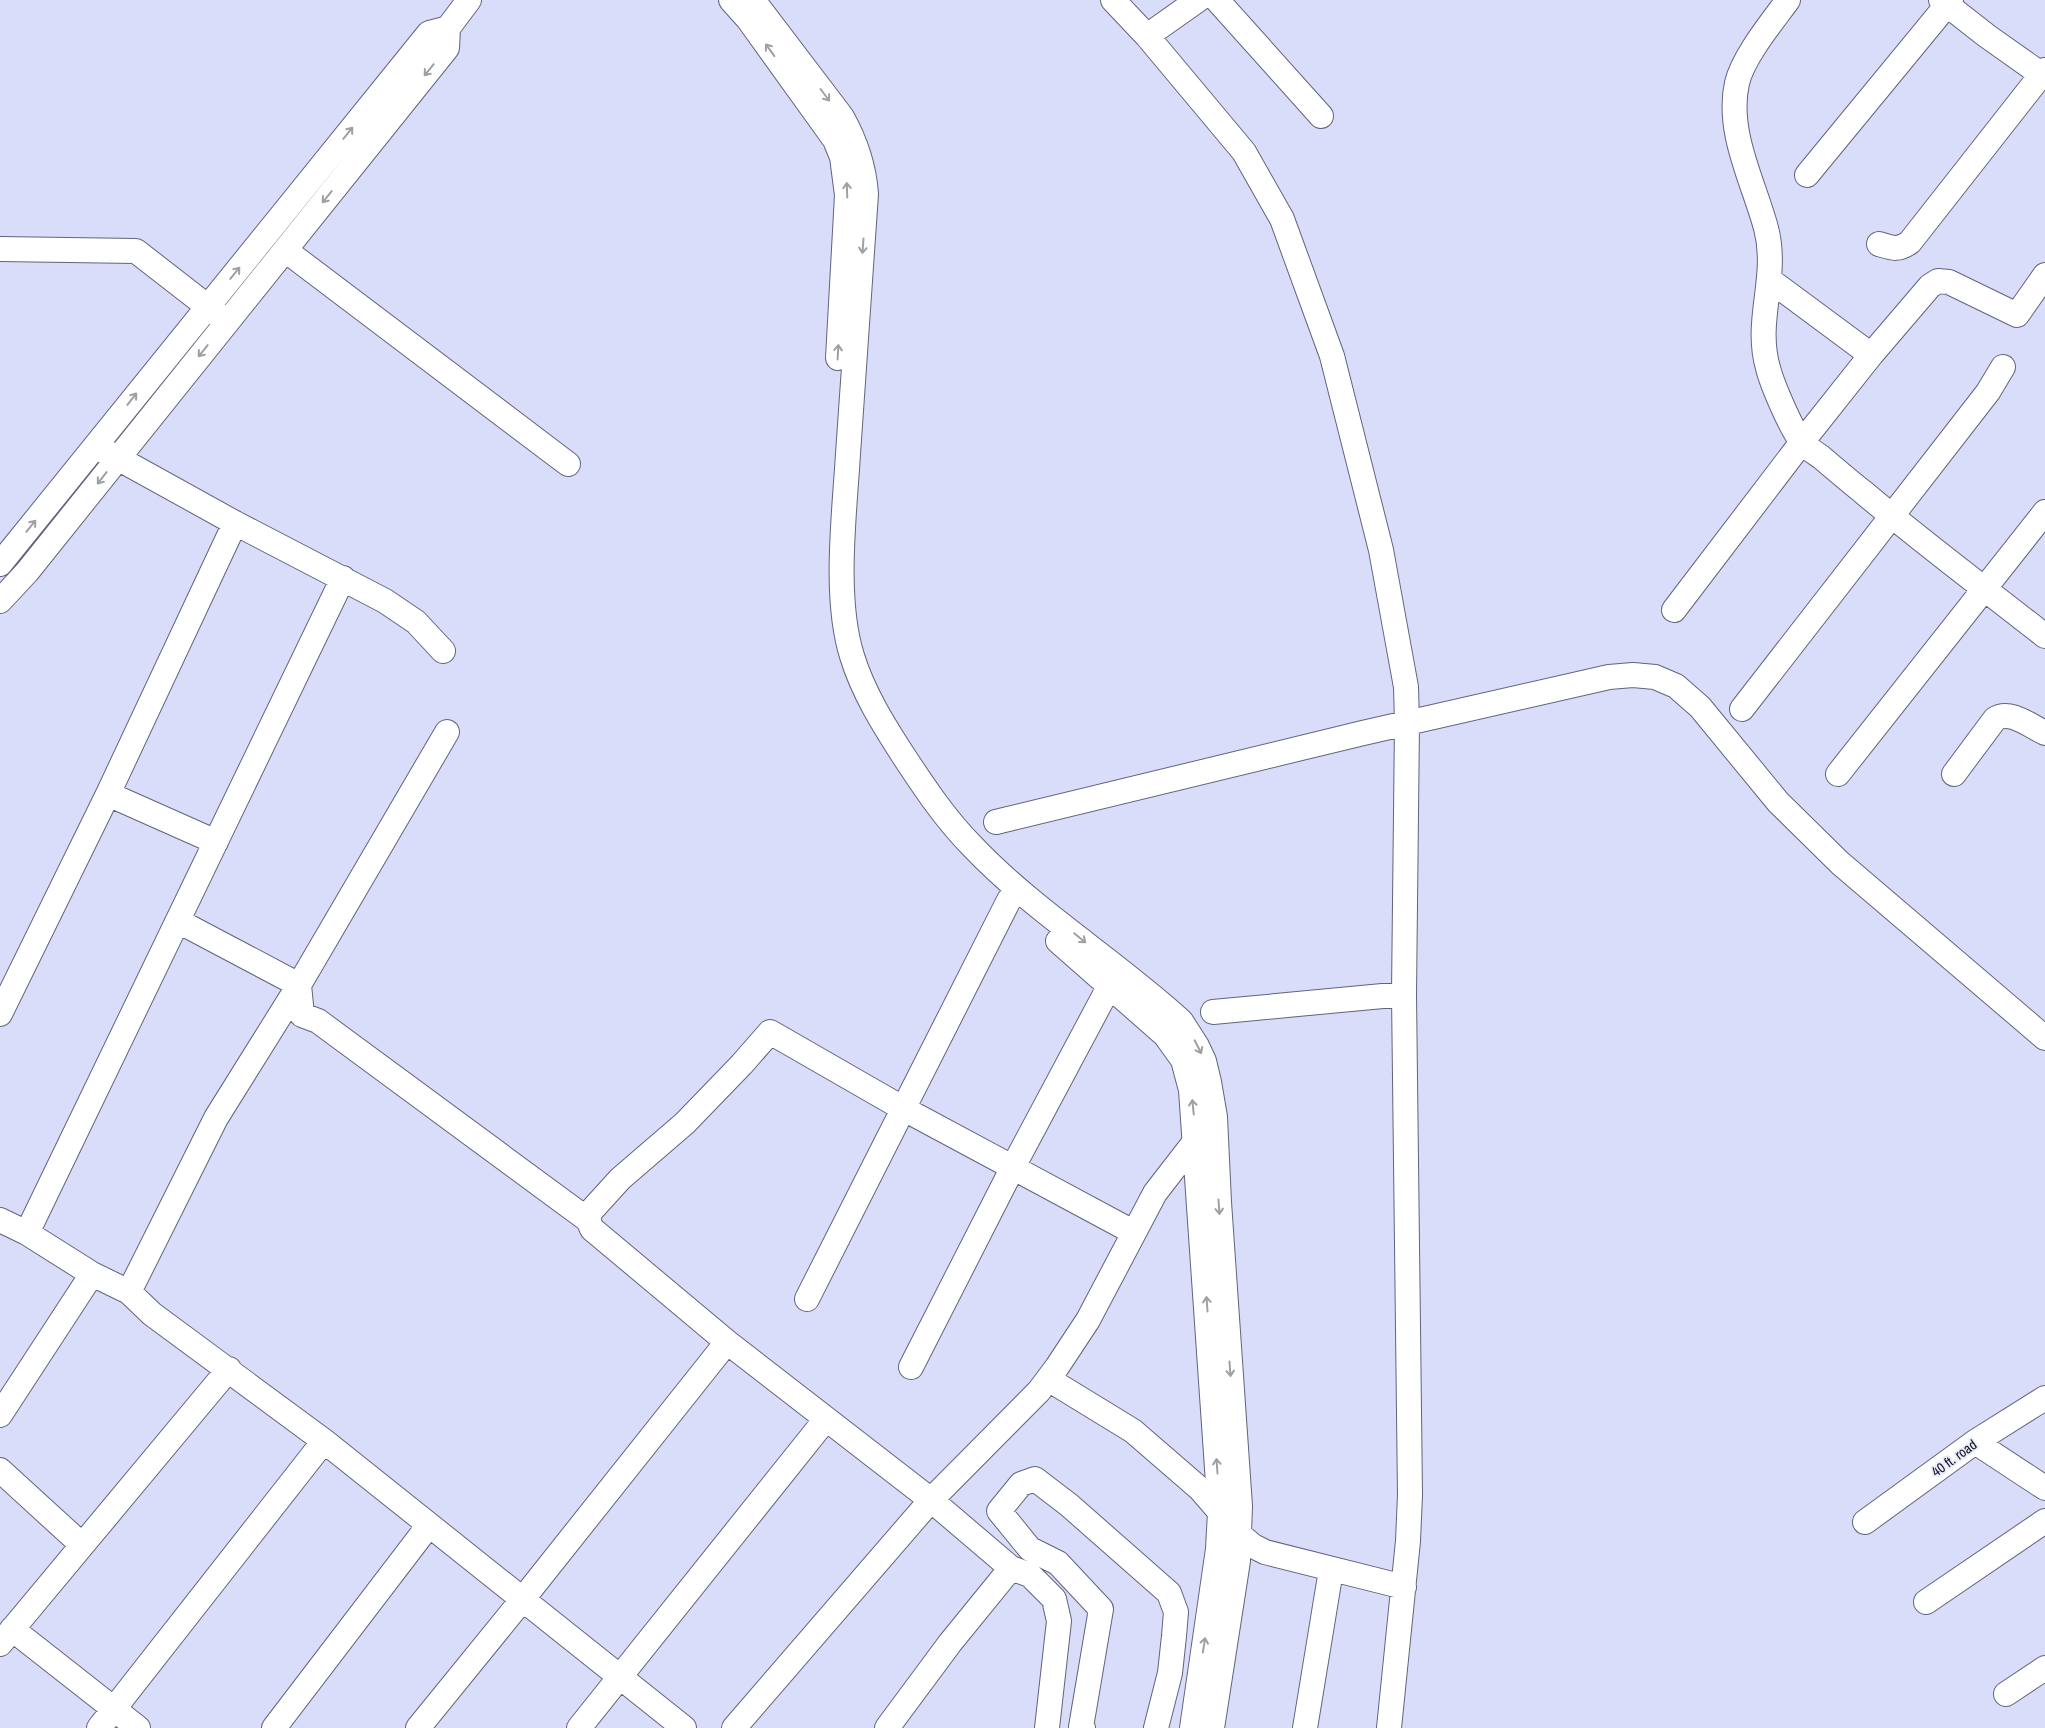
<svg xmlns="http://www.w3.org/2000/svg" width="2045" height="1728" viewBox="0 0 2045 1728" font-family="'Archivo Narrow',sans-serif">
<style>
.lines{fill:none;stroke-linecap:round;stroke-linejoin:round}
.minor-casing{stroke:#61647d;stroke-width:26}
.minor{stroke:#fff;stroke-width:24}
.oneway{stroke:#9fa0a3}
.labels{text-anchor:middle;stroke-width:4;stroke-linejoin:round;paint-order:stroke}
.street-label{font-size:14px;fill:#10111a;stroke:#e9ebfd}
</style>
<rect width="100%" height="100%" fill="#d9ddfa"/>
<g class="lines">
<!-- minor casing -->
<g class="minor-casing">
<path id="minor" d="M731 0 748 19 835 140 842 157 847 195 838 358
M753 0 842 117C856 142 864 165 866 194 860 285 853 377 847 469 843 526 835 602 852 656 863 692 883 724 903 755 924 787 946 820 973 847 1035 912 1114 960 1181 1021L1197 1046 1204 1061 1209 1082 1215 1117 1219 1202 1240 1506 1238 1561 1212 1728
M1113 0 1147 36 1244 152 1282 219 1332 356 1381 550 1406 687 1407 723 1404 994 1410 1495 1408 1541 1389 1728
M1217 0 1321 116
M1788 0C1772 22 1743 57 1737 83 1726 132 1754 183 1766 228 1779 278 1754 319 1768 368 1772 384 1792 431 1802 442 1807 448 1815 453 1821 457 1835 469 1849 481 1863 492 1922 542 1984 588 2045 636
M1941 0 1987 36 2045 77
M1147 36 1198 0
M1807 175 1951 0
M1879 244C1892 248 1898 251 1910 242L2045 70
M0 249 136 251 221 317
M285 250 568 464
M1771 281 1871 355
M103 450 235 523 385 601 416 622 443 651
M0 564 429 33 448 28
M0 601 27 572 447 48 448 28 469 0
M1674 610 1802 442 1871 355 1930 286 1938 281 1949 282 2017 315 2045 275
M1742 709 1988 392 2003 367
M1838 774 2045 512
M1954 774 1995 719C2010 709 2030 726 2045 733
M108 794 216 842
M996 822 1363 733 1609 677 1633 675 1655 677 1676 686 1700 707 1778 802 1840 863 2045 1038
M178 921 299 985 302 1015 318 1021 588 1220
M1058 941 1165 1035 1183 1060 1191 1090 1220 1512 1218 1549 1192 1728
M1213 1012 1404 994
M0 1014 108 794 235 523
M0 1220 27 1233 92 1274 129 1292 152 1314 324 1441 684 1728
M27 1233 343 578
M129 1292 216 1118 299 985 447 732
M807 1299 1009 900
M911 1367 1013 1167 1110 985
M1048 1379 1133 1431 1200 1489 1240 1535 1253 1546 1265 1552 1404 1587
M0 1415 92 1274
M1975 1442 2045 1488
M0 1470 82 1545
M1865 1522 1975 1442 2045 1398
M1926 1602 2045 1521
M12 1629 138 1728
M0 1644 229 1369
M2006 1694 2045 1668
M99 1728 324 1441
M274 1728 429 1525
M418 1728 522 1600 727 1342
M579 1728 826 1419
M734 1728 931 1500 1039 1391 1057 1367 1088 1320 1155 1193 1196 1140
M887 1728 950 1643 1011 1568
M1047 1728 1059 1621 1054 1599 1030 1575 1011 1568 931 1500 727 1342 592 1229 588 1220 591 1211 620 1179 685 1123 742 1064 770 1032 904 1109 1133 1232
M1083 1728 1081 1727 1101 1609 1058 1563 1030 1549 999 1511 1021 1484 1035 1479 1069 1505 1169 1593 1176 1612 1174 1636 1170 1673 1156 1728
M1305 1728 1331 1570"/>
</g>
<!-- minor -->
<use href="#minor" class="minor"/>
</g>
<!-- one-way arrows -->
<defs><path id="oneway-shaft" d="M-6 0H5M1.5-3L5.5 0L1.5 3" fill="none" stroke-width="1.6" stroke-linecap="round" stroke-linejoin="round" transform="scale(1.25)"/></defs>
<g class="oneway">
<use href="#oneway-shaft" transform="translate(770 50) rotate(-126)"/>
<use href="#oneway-shaft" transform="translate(429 70) rotate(129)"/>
<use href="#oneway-shaft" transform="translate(825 95) rotate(53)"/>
<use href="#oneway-shaft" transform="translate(348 133) rotate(-51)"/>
<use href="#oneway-shaft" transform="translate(847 190) rotate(-92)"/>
<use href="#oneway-shaft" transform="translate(327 197) rotate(129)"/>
<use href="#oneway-shaft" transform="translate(863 246) rotate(94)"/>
<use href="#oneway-shaft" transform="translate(235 273) rotate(-51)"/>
<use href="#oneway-shaft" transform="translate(203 351) rotate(129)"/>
<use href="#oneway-shaft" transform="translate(838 352) rotate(-87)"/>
<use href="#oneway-shaft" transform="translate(132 399) rotate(-52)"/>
<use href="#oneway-shaft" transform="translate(102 478) rotate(128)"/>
<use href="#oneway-shaft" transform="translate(31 526) rotate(-51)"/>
<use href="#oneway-shaft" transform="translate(1080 938) rotate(39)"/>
<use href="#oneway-shaft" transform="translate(1198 1047) rotate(63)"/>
<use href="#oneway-shaft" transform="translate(1193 1107) rotate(-96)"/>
<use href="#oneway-shaft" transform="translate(1219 1207) rotate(86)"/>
<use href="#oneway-shaft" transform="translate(1207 1304) rotate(-94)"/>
<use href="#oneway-shaft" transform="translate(1230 1369) rotate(86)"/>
<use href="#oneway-shaft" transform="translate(1217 1466) rotate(-94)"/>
<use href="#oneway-shaft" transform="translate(1204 1645) rotate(-81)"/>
</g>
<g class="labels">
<!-- street labels -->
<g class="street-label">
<text transform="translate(1954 1458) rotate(-36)" y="5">40 ft. road</text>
</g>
</g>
</svg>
